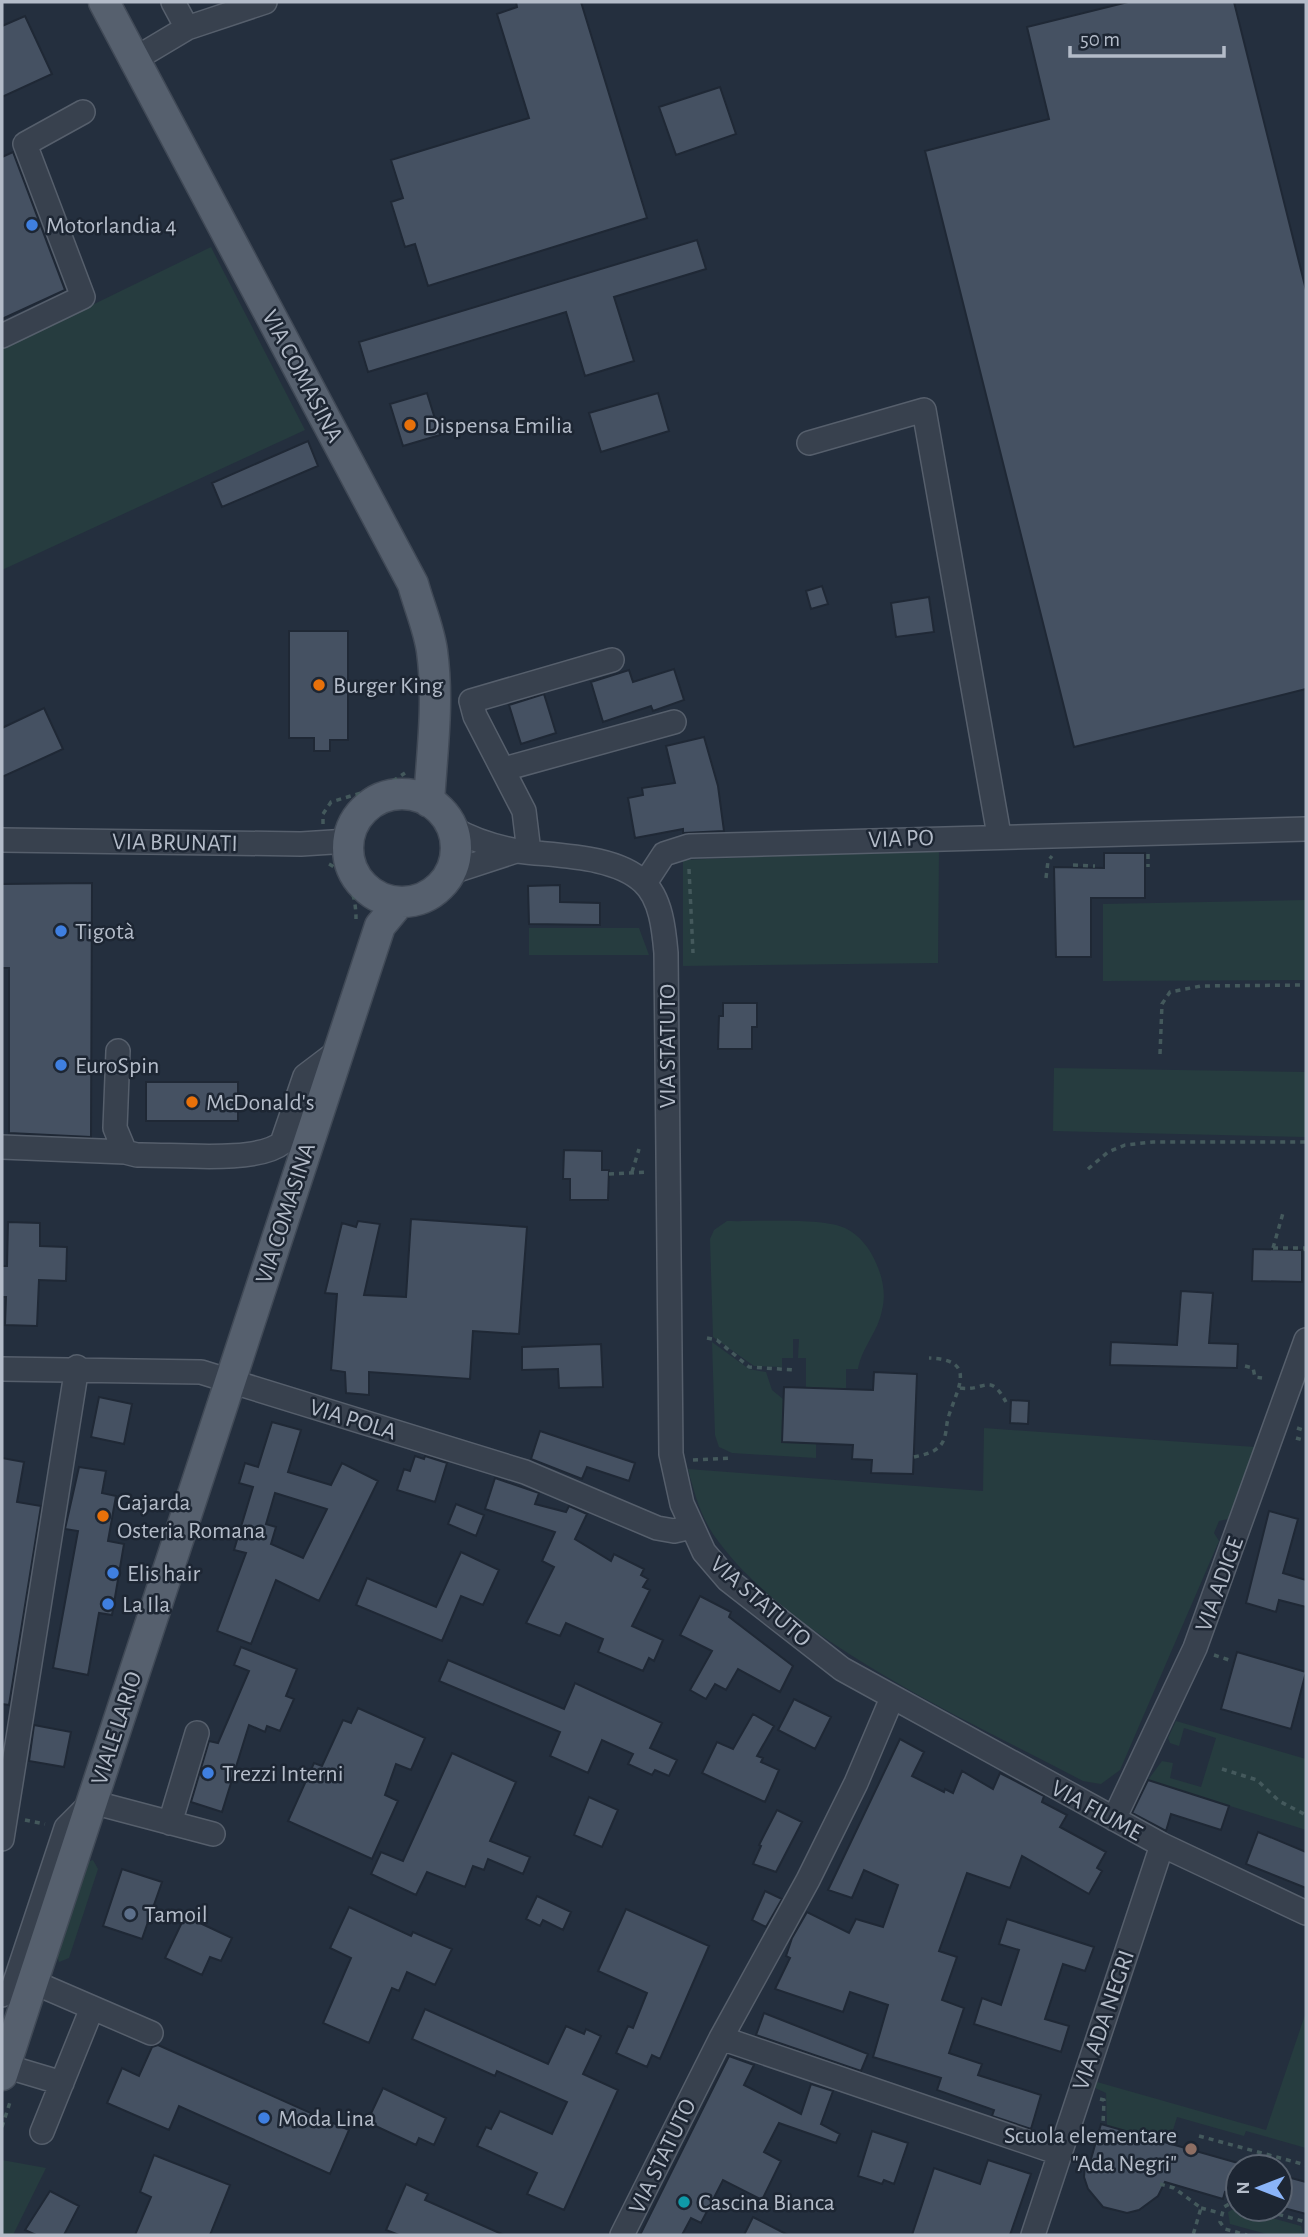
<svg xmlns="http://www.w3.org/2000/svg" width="1308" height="2237" viewBox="0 0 1308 2237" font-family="'Alegreya Sans',sans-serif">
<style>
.green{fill:#263c3f}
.building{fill:#455162;stroke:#1f2835;stroke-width:2;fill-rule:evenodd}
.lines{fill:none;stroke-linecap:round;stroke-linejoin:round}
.minor-casing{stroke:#565f6c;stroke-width:26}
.major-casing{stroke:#414a57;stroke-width:33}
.path{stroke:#44595c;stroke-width:3.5;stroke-dasharray:5 5;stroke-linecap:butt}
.minor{stroke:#38414e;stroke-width:23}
.major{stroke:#56606e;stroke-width:30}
.shop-dot{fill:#3f7fe0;stroke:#1d2633;stroke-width:2.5}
.food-dot{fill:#e8710a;stroke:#1d2633;stroke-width:2.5}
.service-dot{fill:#5c6f8a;stroke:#1d2633;stroke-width:2.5}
.education-dot{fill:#8d6e63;stroke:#1d2633;stroke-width:2.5}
.culture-dot{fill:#0f9aa8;stroke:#1d2633;stroke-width:2.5}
.labels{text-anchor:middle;stroke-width:5;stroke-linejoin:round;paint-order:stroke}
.poi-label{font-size:24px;fill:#b4bcc9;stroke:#1d2633;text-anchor:start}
.street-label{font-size:24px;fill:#b4bcc9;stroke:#1d2633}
</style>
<rect width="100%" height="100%" fill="#242f3e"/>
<!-- green -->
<path class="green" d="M211 247 305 430 2 570V349Z
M939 849 938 963 683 966V860Z
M1306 900V980L1103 981V904Z
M529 928H639L649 955H529Z
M1054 1068 1306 1072V1137L1053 1131Z
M727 1221C756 1222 821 1217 845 1228 860 1235 870 1249 876 1263 883 1278 886 1295 882 1310 878 1332 862 1347 858 1369H846V1389L806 1387V1358H798L799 1339H793V1358H782V1367L754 1366 713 1337 710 1239 714 1230Z
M712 1342 749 1369 766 1372 772 1390 783 1399 782 1442 816 1444V1458L732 1453 719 1447 715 1435Z
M984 1428 1255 1447 1228 1519 1219 1521 1214 1533 1219 1541 1120 1770 1101 1784 1083 1781C970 1721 786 1640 713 1534 700 1514 694 1492 688 1469L983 1491Z
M1176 1721 1306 1759V1830L1148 1780 1162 1761 1173 1763 1170 1778 1201 1787 1216 1738 1184 1728 1179 1746 1170 1743 1168 1738Z
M93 1860 98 1869 69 1958 59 1962 56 1953 87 1862Z
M1306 2012V2148L1246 2131 1244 2136 1177 2117 1169 2143 1107 2126 1106 2093 1095 2088 1097 2082 1266 2130Z
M2 2160 46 2168 13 2235H2Z
M1235 2208 1301 2226 1304 2235H1270L1230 2224 1228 2212Z"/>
<!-- building -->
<path class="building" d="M516 2H581L647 218 428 286 415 244 405 247 391 202 403 198 391 160 529 118 497 14 517 7Z
M1128 2H1234L1306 290V689L1074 747 925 151 1049 119 1027 27Z
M25 16 52 74 2 97V26Z
M720 87 736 134 676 155 659 107Z
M13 152 65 290 2 319V157Z
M697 240 706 269 614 297 634 361 585 376 566 312 368 372 359 342Z
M427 393 440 435 403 446 390 404Z
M658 393 669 431 601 452 589 413Z
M308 441 318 466 222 507 212 483Z
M822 586 828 604 811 609 806 591Z
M929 597 934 632 896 637 891 603Z
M289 631H348V740H330V751H314V738H289Z
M674 669 684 700 653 711 651 706 603 722 591 682 629 670 633 682Z
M544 694 556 733 521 744 509 705Z
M44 708 63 749 2 777V728Z
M704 737 718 786 724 831 683 833V829L635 838 628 798 643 795 642 788 675 783 666 746Z
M1104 853H1145V898H1091V957H1056L1054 867 1104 868Z
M92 883 91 1137 9 1133V968H2V884Z
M560 885V902L600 903V925L529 924 528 886Z
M723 1003H757V1027H752V1049H718L719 1016H723Z
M146 1082H238V1121H146Z
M564 1150 602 1151V1170H609L608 1200H570V1179H563Z
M411 1219 527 1227 519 1334 473 1331 470 1379 369 1372V1395L346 1393 345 1372 331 1370 337 1294 325 1293 342 1223 356 1227 358 1221 380 1224 364 1295 406 1297Z
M8 1222 40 1223V1246L67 1247 66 1281 39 1280 37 1326 5 1325 6 1297H2V1266H7Z
M1253 1249 1302 1250V1282L1252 1281Z
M1181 1291 1213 1293 1209 1343 1238 1344 1237 1368 1110 1365 1111 1342 1177 1345Z
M601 1344 603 1387 559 1388 558 1369 522 1370V1347Z
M874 1372 917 1374 913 1474 871 1473 872 1460 852 1459 853 1445 782 1442 784 1387 873 1390Z
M99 1397 132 1404 124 1444 91 1437Z
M1011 1400 1029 1401 1028 1424 1010 1423Z
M272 1422 301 1430 288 1472 331 1485 342 1463 378 1481 319 1601 276 1580 251 1644 217 1631 246 1553 234 1550 253 1487 239 1483 245 1463 258 1467ZM275 1493 327 1509 303 1558 271 1544 276 1527 266 1524Z
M540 1431 635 1463 629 1481 587 1467 582 1479 531 1459Z
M415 1456 424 1459 425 1456 447 1463 435 1502 397 1490 404 1469 410 1471Z
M2 1458 24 1462 17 1502 41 1506 9 1705 2 1704Z
M79 1467 106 1471 102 1493 116 1496 108 1541 124 1544 112 1615 99 1613 88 1675 53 1668 78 1531 65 1529Z
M495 1478 539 1493 535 1504 566 1512 569 1506 587 1514 575 1539 611 1561 614 1554 644 1569 641 1575 648 1579 643 1587 650 1590 632 1626 663 1640 654 1661 649 1658 643 1671 598 1652 603 1639 566 1623 560 1636 526 1623 554 1567 542 1561 555 1532 485 1509Z
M456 1504 484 1515 476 1536 448 1524Z
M1269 1511 1298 1519 1283 1573 1306 1580V1607L1279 1600 1276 1612 1246 1603Z
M461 1552 499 1570 483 1605 461 1596 442 1641 356 1605 367 1578 436 1607Z
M700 1596 731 1612 729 1617 793 1666 780 1692 738 1669 726 1690 715 1684 706 1699 690 1690 712 1651 680 1635Z
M241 1647 297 1669 286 1696 294 1699 280 1731 267 1726 265 1732 249 1725 222 1812 191 1802 209 1741 218 1743 249 1671 234 1665Z
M1237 1652 1306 1672 1291 1729 1221 1709Z
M448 1660 564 1709 575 1683 662 1723 650 1748 677 1760 669 1776 655 1770 652 1775 628 1764 633 1754 602 1740 588 1773 550 1756 560 1732 439 1681Z
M794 1699 831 1717 815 1749 778 1730Z
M358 1708 425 1738 411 1770 396 1764 385 1795 398 1801 372 1859 288 1821 314 1763 322 1766 343 1720 351 1723Z
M753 1714 774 1726 757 1756 763 1758 761 1762 779 1770 765 1802 702 1773 717 1742 733 1749Z
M34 1725 71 1732 64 1767 29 1761Z
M900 1739 924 1752 912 1776 944 1792 945 1789 953 1793 962 1771 993 1789 1000 1773 1044 1796 1042 1802 1067 1815 1060 1827 1106 1852 1097 1868 1102 1871 1089 1894 1022 1856 1010 1888 967 1873 939 1951 957 1957 942 2000 964 2008 949 2053 982 2064 978 2075 1041 2095 1031 2129 992 2116 994 2110 937 2090 941 2078 873 2057 888 2005 850 1992 843 2012 775 1989 790 1958 786 1956 792 1938 807 1912 849 1933 856 1919 883 1927 898 1885 864 1870 852 1898 828 1890Z
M452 1753 516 1782 490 1841 530 1857 523 1874 488 1859 484 1870 473 1866 465 1887 427 1872 416 1895 371 1874 381 1852 403 1861Z
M1148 1780 1229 1806 1221 1830 1171 1814 1166 1831 1132 1813Z
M589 1797 618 1810 602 1847 574 1835Z
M777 1810 802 1822 776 1872 753 1864 761 1846 759 1845Z
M1258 1832 1306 1852V1888L1246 1864Z
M122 1869 162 1882 142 1939 103 1926Z
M765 1891 782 1899 766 1927 752 1920Z
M537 1896 571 1912 563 1930 543 1920 540 1926 526 1919Z
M349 1907 411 1936 413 1932 452 1949 435 1985 407 1972 399 1991 392 1988 369 2043 323 2023 351 1958 330 1948Z
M626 1909 709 1946 660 2059 652 2055 647 2067 616 2053 628 2026 633 2028 647 1993 598 1971Z
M185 1916 232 1938 221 1961 210 1957 202 1975 165 1958Z
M1007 1919 1094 1947 1085 1971 1063 1964 1045 2019 1069 2026 1061 2052 974 2024 982 1998 1001 2005 1019 1950 999 1944Z
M425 2009 548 2064 566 2026 584 2034 586 2029 601 2036 583 2074 618 2090 564 2210 527 2194 537 2173 477 2146 486 2127 491 2129 500 2111 552 2134 567 2102 497 2071 495 2076 412 2039Z
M764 2013 868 2054 861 2071 756 2035Z
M158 2045 349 2130 330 2174 179 2106 169 2130 107 2103 122 2068 139 2076 152 2047Z
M729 2056 754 2065 744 2085 801 2114 811 2084 833 2091 821 2124 840 2134 836 2143 779 2123 764 2152 781 2161 762 2200 723 2180 701 2223 691 2218 682 2235H640Z
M383 2088 446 2118 434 2145 419 2138 416 2145 367 2122Z
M1101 2124 1238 2163V2195L1225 2192 1223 2199 1165 2182 1158 2196 1139 2210 1127 2213 1103 2207 1088 2189 1084 2177 1085 2165 1089 2166Z
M872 2131 908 2143 894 2184 884 2180 882 2184 858 2176Z
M154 2155 230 2185 210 2235H135L151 2197 140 2192Z
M988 2160 1031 2174 1010 2235H912L934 2168 980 2184Z
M1280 2175 1306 2182V2214L1280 2207Z
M406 2184 428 2194 425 2200 504 2235H399L386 2230Z
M50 2191 79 2206 64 2235H36L25 2230Z
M753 2217 788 2235H744Z"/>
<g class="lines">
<!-- minor casing -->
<g class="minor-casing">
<path id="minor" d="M173 2 187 28
M135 59 187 28 265 2
M2 336 83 297 25 144 83 112
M809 443 924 410 999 835
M504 769 674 722
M452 828C471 839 495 847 518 851 555 856 615 855 643 882 661 898 664 930 666 953L671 1454 682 1504 704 1552 728 1580 842 1669 1162 1845 1306 1913
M2 840 301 844 348 841
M529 852 524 811 475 716 471 701 612 660
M449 873 516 851
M645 883 664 854 689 846 1306 829
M118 1051 115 1128 125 1152 137 1155C172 1154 256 1164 282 1143L305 1076 338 1051
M2 1147 125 1152
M2 1369 201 1372 525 1472 657 1528 674 1531 691 1527
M1114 1819 1195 1648 1306 1340
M170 1823 197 1733
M2 1839 77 1367
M33 1982 151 2033
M2 1995 13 1988 66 1828 92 1802 213 1834
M721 2038 1059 2153
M5 2066 62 2083
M42 2132 92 2008
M622 2235 721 2038 808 1880 856 1783 892 1698
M1033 2235 1162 1845"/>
</g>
<!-- major casing -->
<g class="major-casing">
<path id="major" d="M104 2 413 584C419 606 429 629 432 651 439 702 432 751 429 802
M348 848a54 54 0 1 1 108 0a54 54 0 1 1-108 0Z
M2 2075 380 926 399 903"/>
</g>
<!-- path -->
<path class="path" d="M323 824V814L331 802 387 785 405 773
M1148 854V867
M329 864C350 875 356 897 356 919
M1073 865 1095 866
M689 869 693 953
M1046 878 1048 861 1052 856
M1160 1054 1162 1004 1170 992 1201 986 1306 985
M1088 1169 1108 1152 1125 1145 1153 1142H1306
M632 1172 639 1149
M609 1174 649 1172
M1273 1248H1305L1306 1255
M1273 1248 1283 1213
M707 1338 717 1340 749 1367 794 1370
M1245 1366 1253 1368 1255 1377 1262 1378
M960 1388C985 1392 989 1371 1006 1402
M1297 1428 1306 1431
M1296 1438 1306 1441
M914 1457C923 1455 933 1453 939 1447 948 1438 945 1426 949 1415 959 1385 976 1360 929 1358
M693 1460 731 1458
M1214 1655 1229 1660
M1222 1769 1257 1780 1279 1801 1306 1815
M25 1820 45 1824
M1100 2099 1104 2100 1103 2125
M2 2127 11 2099
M1199 2136 1306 2165
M1160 2184 1174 2188 1201 2208 1193 2235
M1238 2203 1233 2202 1224 2207 1220 2222 1225 2229 1247 2235
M1201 2208 1220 2213
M1259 2209 1306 2222"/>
<!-- minor -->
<use href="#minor" class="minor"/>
<!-- major -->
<use href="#major" class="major"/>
</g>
<!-- markers -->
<g class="shop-dot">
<circle cx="32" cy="225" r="7"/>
<circle cx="61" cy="931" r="7"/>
<circle cx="61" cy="1065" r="7"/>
<circle cx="113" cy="1573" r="7"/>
<circle cx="108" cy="1604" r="7"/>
<circle cx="208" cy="1773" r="7"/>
<circle cx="264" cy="2118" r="7"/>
</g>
<g class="food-dot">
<circle cx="410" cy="425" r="7"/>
<circle cx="319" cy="685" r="7"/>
<circle cx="192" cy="1102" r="7"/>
<circle cx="103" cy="1516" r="7"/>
</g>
<circle class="service-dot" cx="130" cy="1914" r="7"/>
<circle class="education-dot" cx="1191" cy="2149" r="7"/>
<circle class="culture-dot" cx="684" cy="2202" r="7"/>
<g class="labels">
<!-- poi labels -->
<g class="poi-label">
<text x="46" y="233">Motorlandia 4</text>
<text x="424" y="433">Dispensa Emilia</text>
<text x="333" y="693">Burger King</text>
<text x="75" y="939">Tigotà</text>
<text x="75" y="1073">EuroSpin</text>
<text x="206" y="1110">McDonald's</text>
<text x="117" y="1510">Gajarda<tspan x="117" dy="28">Osteria Romana</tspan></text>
<text x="127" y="1581">Elis hair</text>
<text x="122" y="1612">La Ila</text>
<text x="222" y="1781">Trezzi Interni</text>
<text x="144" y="1922">Tamoil</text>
<text x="278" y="2126">Moda Lina</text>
<text x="1177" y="2143" text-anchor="end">Scuola elementare<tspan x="1177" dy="28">"Ada Negri"</tspan></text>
<text x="698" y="2210">Cascina Bianca</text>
</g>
<!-- street labels -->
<g class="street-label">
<text transform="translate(303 376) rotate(62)" y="8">VIA COMASINA</text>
<text transform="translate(901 838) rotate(-2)" y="8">VIA PO</text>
<text transform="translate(175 842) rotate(1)" y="8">VIA BRUNATI</text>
<text transform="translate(667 1046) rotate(-90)" y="8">VIA STATUTO</text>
<text transform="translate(285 1213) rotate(-72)" y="8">VIA COMASINA</text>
<text transform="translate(353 1419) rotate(17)" y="8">VIA POLA</text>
<text transform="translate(1219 1584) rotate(-70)" y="8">VIA ADIGE</text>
<text transform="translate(761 1601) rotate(41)" y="8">VIA STATUTO</text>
<text transform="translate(116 1728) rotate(-72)" y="8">VIALE LARIO</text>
<text transform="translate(1097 1810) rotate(29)" y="8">VIA FIUME</text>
<text transform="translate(1103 2020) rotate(-71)" y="8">VIA ADA NEGRI</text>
<text transform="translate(662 2156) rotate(-64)" y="8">VIA STATUTO</text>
</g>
</g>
<!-- border -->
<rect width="1308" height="2237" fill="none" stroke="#b4bcc9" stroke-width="7"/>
<!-- north arrow -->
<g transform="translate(1259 2188) rotate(270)"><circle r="33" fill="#1d2633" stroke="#59626f" stroke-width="2"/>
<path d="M0-5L12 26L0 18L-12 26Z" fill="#8ab4f8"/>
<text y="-10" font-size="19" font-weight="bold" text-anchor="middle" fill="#b4bcc9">N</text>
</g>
<!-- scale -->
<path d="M1070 46v10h154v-10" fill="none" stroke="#b4bcc9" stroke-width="3.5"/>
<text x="1080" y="46" font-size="21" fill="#b4bcc9" stroke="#1d2633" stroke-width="5" paint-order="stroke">50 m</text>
</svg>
